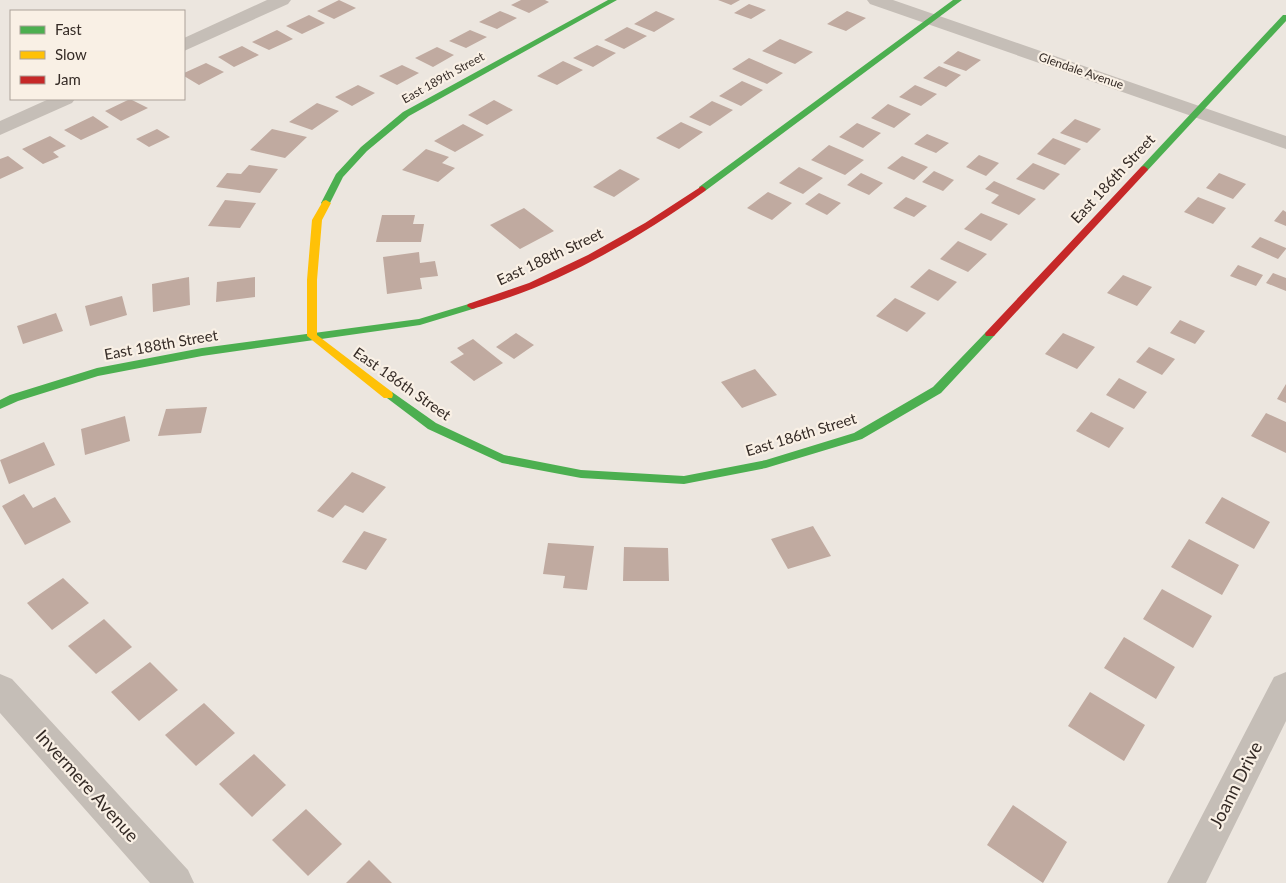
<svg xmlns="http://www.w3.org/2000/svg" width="1286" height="883" viewBox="0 0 1286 883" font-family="Lato,sans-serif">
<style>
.building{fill:#c0aaa0}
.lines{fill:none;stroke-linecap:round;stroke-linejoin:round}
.street{fill:#c5beb7;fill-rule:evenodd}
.fast{fill:#4caf50;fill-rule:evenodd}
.slow{fill:#ffc107;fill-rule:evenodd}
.jam{fill:#c62828;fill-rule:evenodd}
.labels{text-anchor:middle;stroke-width:4.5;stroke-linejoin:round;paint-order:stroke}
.far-street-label{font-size:12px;fill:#352b26;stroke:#f9f0e5}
.street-label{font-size:15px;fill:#352b26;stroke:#f9f0e5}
.near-street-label{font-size:18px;fill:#352b26;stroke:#f9f0e5}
</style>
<rect width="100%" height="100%" fill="#ece6df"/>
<!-- building -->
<path class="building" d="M339 0 356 8 334 19 317 11Z
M521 0H545L549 2 529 13 511 5Z
M718 0H740L731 5Z
M749 4 766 10 751 19 734 13Z
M500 11 517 18 497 29 479 22Z
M656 11 675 19 654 32 634 24Z
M847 11 866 18 846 31 827 24Z
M309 15 325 23 302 34 286 26Z
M627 27 647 36 624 49 604 40Z
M277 30 293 39 269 50 252 42Z
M470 30 487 37 466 48 449 41Z
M780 39 813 52 795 64 762 51Z
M597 45 616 53 593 67 573 58Z
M242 46 259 55 234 67 218 57Z
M437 47 454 55 433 67 415 58Z
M958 51 981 60 966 71 943 63Z
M749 58 783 73 767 84 732 69Z
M563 61 583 70 557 85 537 76Z
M206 63 224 72 199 85 184 76V73Z
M402 65 419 73 397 85 379 76Z
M939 66 961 75 946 87 923 78Z
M742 81 763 90 741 106 719 96Z
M358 85 375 93 352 106 335 97Z
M915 85 937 94 921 106 899 97Z
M130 99 148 108 121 121 105 111Z
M494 100 513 110 487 125 468 115Z
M712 101 733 110 710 126 689 117Z
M317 103 339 111 312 130 289 122Z
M888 104 911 114 894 128 871 118Z
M93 116 109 127 81 140 64 130Z
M1075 119 1101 129 1087 143 1060 133Z
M681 122 703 132 679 149 656 138Z
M857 123 881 133 863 148 839 137Z
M463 124 484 135 455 152 434 141Z
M157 129 170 137 149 147 136 139Z
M272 129 307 137 285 158 250 150Z
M927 134 949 143 936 153 914 144Z
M50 136 66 146 53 152 59 157 43 164 22 149Z
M1053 138 1081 149 1065 165 1037 154Z
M829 145 864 160 845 175 811 160Z
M426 149 449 157 442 163 455 168 438 182 402 170Z
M979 155 999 163 986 176 966 167Z
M8 156 24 168 0 179V159Z
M902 156 928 167 914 180 887 168Z
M1033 163 1060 174 1044 190 1016 179Z
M249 165 278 169 260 193 216 187 227 173 241 174Z
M799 167 823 178 803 194 779 183Z
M620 169 640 179 614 197 593 187Z
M934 171 954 180 943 191 922 182Z
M861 173 883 183 869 195 847 185Z
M1219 173 1246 184 1233 199 1206 188Z
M994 181 1036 199 1019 215 991 203 999 195 985 189Z
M768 192 792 203 772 220 747 208Z
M819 193 841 203 827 215 805 204Z
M906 197 927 206 914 217 893 208Z
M1198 197 1226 208 1213 224 1184 212Z
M225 200 256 203 240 228 208 226Z
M524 208 554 231 520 249 490 225Z
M1283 210 1286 212V226L1274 221Z
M981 213 1008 224 991 241 964 229Z
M382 215H415L413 224H424L421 242H376Z
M1260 237 1286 248V249L1278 259 1251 247Z
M958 241 987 254 968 272 940 259Z
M419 252 420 263 435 261 438 276 420 278 422 289 387 294 383 257Z
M1238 265 1263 275 1256 286 1230 276Z
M929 269 957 282 938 301 910 287Z
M1273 273 1286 278V291L1266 283Z
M1123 275 1152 287 1137 306 1107 293Z
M189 277 190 305 153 312 152 284Z
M255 277V297L216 302 217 282Z
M122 296 127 315 90 326 85 306Z
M895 298 926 313 907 332 876 316Z
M56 313 63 331 23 344 17 326Z
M1180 320 1205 331 1195 344 1170 333Z
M516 333 534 345 514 359 496 347Z
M1063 333 1095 347 1077 369 1045 354Z
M473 339 503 363 474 381 450 362 464 354 457 348Z
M1149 347 1175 359 1162 375 1136 362Z
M755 369 777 395 742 408 721 382Z
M1119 378 1147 392 1134 409 1106 395Z
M1286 384V403L1277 399Z
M207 407 201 433 158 436 166 409Z
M1091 412 1124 428 1109 448 1076 431Z
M1266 413 1286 422V453L1251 436Z
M125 416 130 441 85 455 81 429Z
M44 442 55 465 9 484 0 460Z
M352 472 386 487 363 513 345 505 333 518 317 511Z
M24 494 33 508 55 497 71 522 25 545 2 506Z
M1222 497 1270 522 1254 549 1205 523Z
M813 526 831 556 788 569 771 539Z
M364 531 387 539 366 570 342 562Z
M1189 539 1239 565 1222 595 1171 567Z
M548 543 594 546 587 590 563 588 565 576 543 574Z
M624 547 668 548 669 581H623Z
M63 578 89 603 52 630 27 603Z
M1162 589 1212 616 1193 648 1143 619Z
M104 619 132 647 96 674 68 646Z
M1124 637 1175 667 1156 699 1104 668Z
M150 662 178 690 139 721 111 692Z
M1090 692 1145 725 1124 761 1068 726Z
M204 703 235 733 196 766 165 735Z
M254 754 286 785 252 817 219 784Z
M1013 805 1067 842 1043 883 987 845Z
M306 809 342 844 308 876 272 840Z
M369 860 392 883H346Z"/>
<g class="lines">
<!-- street -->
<path class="street" d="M267 0H291L288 4 184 51V38Z
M867 0H893L1286 136V149L870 4Z
M49 99H75L72 103 0 135V121Z
M1286 672V721L1206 883H1167L1274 677Z
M0 674 12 679 188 870 194 883H150L0 713Z"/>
<!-- fast -->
<path class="fast" d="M608 0H617L409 116 367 151 343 177 329 205H323L321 203 336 174 361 147 403 112Z
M953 0H962L705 191H699V187Z
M1283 15H1286V21L1147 171H1141V167Z
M472 303 476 304 477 306 476 308 420 325 202 356 98 376 18 401 0 409V400L10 395 97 368 202 348 419 319Z
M990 331 994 332 995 334 994 336 941 393 862 439 766 468 684 484 581 478 502 463 428 429 383 395 388 391 392 392 436 423 504 455 581 470 684 476 766 460 854 433 933 387 986 332Z"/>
<!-- slow -->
<path class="slow" d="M326 200 331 203 322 220 317 280V335L392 392 393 395 392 398H384L307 336V280L312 220 323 201Z"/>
<!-- jam -->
<path class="jam" d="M1144 166 1148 169 1147 171 994 336H986L985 334 986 332 1141 167Z
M702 186 706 189 705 191C634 241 557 286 472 309L467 306 468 304 529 283 588 255 645 223Z"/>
</g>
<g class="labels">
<!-- far-street labels -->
<g class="far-street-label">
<text transform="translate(1081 71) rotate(19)" y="4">Glendale Avenue</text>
<text transform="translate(443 78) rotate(-29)" y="4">East 189th Street</text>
</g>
<!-- street labels -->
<g class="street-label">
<text transform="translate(1113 179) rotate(-47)" y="5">East 186th Street</text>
<text transform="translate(550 257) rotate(-25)" y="5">East 188th Street</text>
<text transform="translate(161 345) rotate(-10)" y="5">East 188th Street</text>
<text transform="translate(402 384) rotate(35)" y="5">East 186th Street</text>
<text transform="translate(801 435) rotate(-17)" y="5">East 186th Street</text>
</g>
<!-- near-street labels -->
<g class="near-street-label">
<text transform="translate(1236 785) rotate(-63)" y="6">Joann Drive</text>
<text transform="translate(87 786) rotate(48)" y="6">Invermere Avenue</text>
</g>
</g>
<!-- legend -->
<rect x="10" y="10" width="175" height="90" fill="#f9f0e5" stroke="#aba199"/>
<rect x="20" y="26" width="25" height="8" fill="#4caf50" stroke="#aba199"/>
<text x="55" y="35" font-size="15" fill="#352b26">Fast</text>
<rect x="20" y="51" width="25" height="8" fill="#ffc107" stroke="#aba199"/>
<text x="55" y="60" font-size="15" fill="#352b26">Slow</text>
<rect x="20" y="76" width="25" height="8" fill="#c62828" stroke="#aba199"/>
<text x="55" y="85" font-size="15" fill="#352b26">Jam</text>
</svg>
